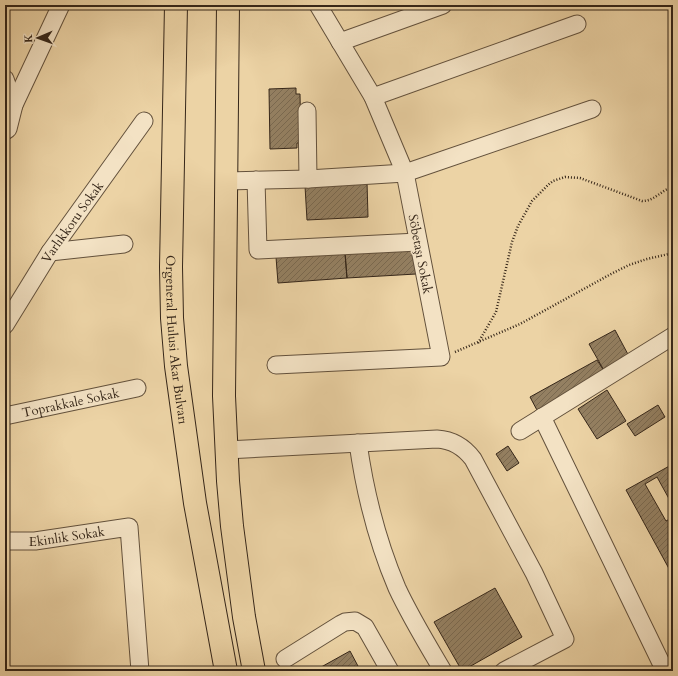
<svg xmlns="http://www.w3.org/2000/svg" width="678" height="676" viewBox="0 0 678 676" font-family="Cardo,serif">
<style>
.building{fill:url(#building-hatch);stroke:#352619}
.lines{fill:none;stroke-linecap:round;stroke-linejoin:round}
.minor-casing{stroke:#63513c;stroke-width:19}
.major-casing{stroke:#352619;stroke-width:24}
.path{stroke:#352619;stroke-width:2.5;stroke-dasharray:1 2;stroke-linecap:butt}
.minor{stroke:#f3e2c4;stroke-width:17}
.major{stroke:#ecd3a5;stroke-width:22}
.labels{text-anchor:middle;stroke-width:3;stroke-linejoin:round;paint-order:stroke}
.street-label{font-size:13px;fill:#352619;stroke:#f3e2c4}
</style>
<defs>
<pattern id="building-hatch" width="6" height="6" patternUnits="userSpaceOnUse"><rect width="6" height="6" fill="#948062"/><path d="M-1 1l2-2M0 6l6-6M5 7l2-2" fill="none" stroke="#7a6950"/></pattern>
</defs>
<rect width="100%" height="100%" fill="#ecd3a5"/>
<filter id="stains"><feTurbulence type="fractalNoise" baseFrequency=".005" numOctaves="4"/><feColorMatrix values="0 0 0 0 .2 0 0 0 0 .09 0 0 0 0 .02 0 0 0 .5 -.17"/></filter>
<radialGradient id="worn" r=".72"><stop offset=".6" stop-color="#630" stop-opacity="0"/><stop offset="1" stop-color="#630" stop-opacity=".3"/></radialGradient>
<!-- building -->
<path class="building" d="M296 88V94H300L301 143H297V148L270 149 269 89Z
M367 182 368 217 307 220 305 186Z
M415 248 416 274 347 278 345 253Z
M345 253 347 278 278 283 276 257Z
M615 330 631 360 606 374 589 344Z
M597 360 606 374 538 412 530 397Z
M607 390 626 421 597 439 578 409Z
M658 405 665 417 635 436 627 424Z
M508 446 519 463 507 471 496 454Z
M673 464V506L657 477 645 484 666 521 673 517V576L626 490Z
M495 588 522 637 462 671 434 622Z
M350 651 359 668 356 669 357 671H314Z"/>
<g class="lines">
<!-- minor casing -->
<g class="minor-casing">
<g id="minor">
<path d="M340 42 443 5"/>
<path d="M5 79 14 105"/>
<path d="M373 97 577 24"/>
<path d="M307 111 308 179"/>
<path d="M5 131 8 129 14 105 61 5"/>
<path d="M256 180 258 250 418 242"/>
<path d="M227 181 308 179 405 173 592 109"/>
<path d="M50 252 124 244"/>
<path id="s1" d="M5 325 50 252 144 121"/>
<path d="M276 365 441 357 405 173 373 97 318 5"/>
<path id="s2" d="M5 416 137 388"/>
<path d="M542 417 665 671"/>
<path d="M520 431 673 336"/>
<path d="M358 443C365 493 377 541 397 588 410 616 427 644 443 671"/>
<path d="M226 450 437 439C453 440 464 447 473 459L534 573 565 639 504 671"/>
<path id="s3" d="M5 541H35L129 527 140 671"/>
<path d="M285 659 341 624 345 622 355 621 365 627 390 671"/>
</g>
</g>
<!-- major casing -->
<g class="major-casing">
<g id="major">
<path id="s4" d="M176 5 171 267 172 318 176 366 195 503 226 671"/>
<path d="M228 5 224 396 228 481 232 526 244 617 254 671"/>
</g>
</g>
<!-- path -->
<path class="path" d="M478 343 496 312 512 242 518 226 532 201 548 185 553 181 565 177 580 178 642 201C655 201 661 190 673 187
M455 352 520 324 611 274 629 265 647 259 673 253"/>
<!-- minor -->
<use href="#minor" class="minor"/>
<!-- major -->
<use href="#major" class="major"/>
</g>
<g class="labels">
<!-- street labels -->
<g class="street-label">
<text dy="5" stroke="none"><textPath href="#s1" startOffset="123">Varlıkkoru Sokak</textPath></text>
<text transform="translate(421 254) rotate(79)" y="5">Söbetaşı Sokak</text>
<text dy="5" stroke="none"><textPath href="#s4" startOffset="335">Orgeneral Hulusi Akar Bulvarı</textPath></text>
<text dy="5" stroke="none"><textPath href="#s2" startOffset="67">Toprakkale Sokak</textPath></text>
<text dy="5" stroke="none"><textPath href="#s3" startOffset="62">Ekinlik Sokak</textPath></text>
</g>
</g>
<!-- margin -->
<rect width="678" height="676" fill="none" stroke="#ecd3a5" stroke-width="20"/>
<rect x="6" y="6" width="666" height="664" fill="none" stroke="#352619" stroke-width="2"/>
<rect x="10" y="10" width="658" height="656" fill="none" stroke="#352619"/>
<!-- north arrow -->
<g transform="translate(38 38) rotate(268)" stroke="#f3e2c4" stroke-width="3" paint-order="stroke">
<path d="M0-3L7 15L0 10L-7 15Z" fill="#352619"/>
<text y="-6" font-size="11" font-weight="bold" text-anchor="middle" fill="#352619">K</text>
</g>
<rect width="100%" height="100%" filter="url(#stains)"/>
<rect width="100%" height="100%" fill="url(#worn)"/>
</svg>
